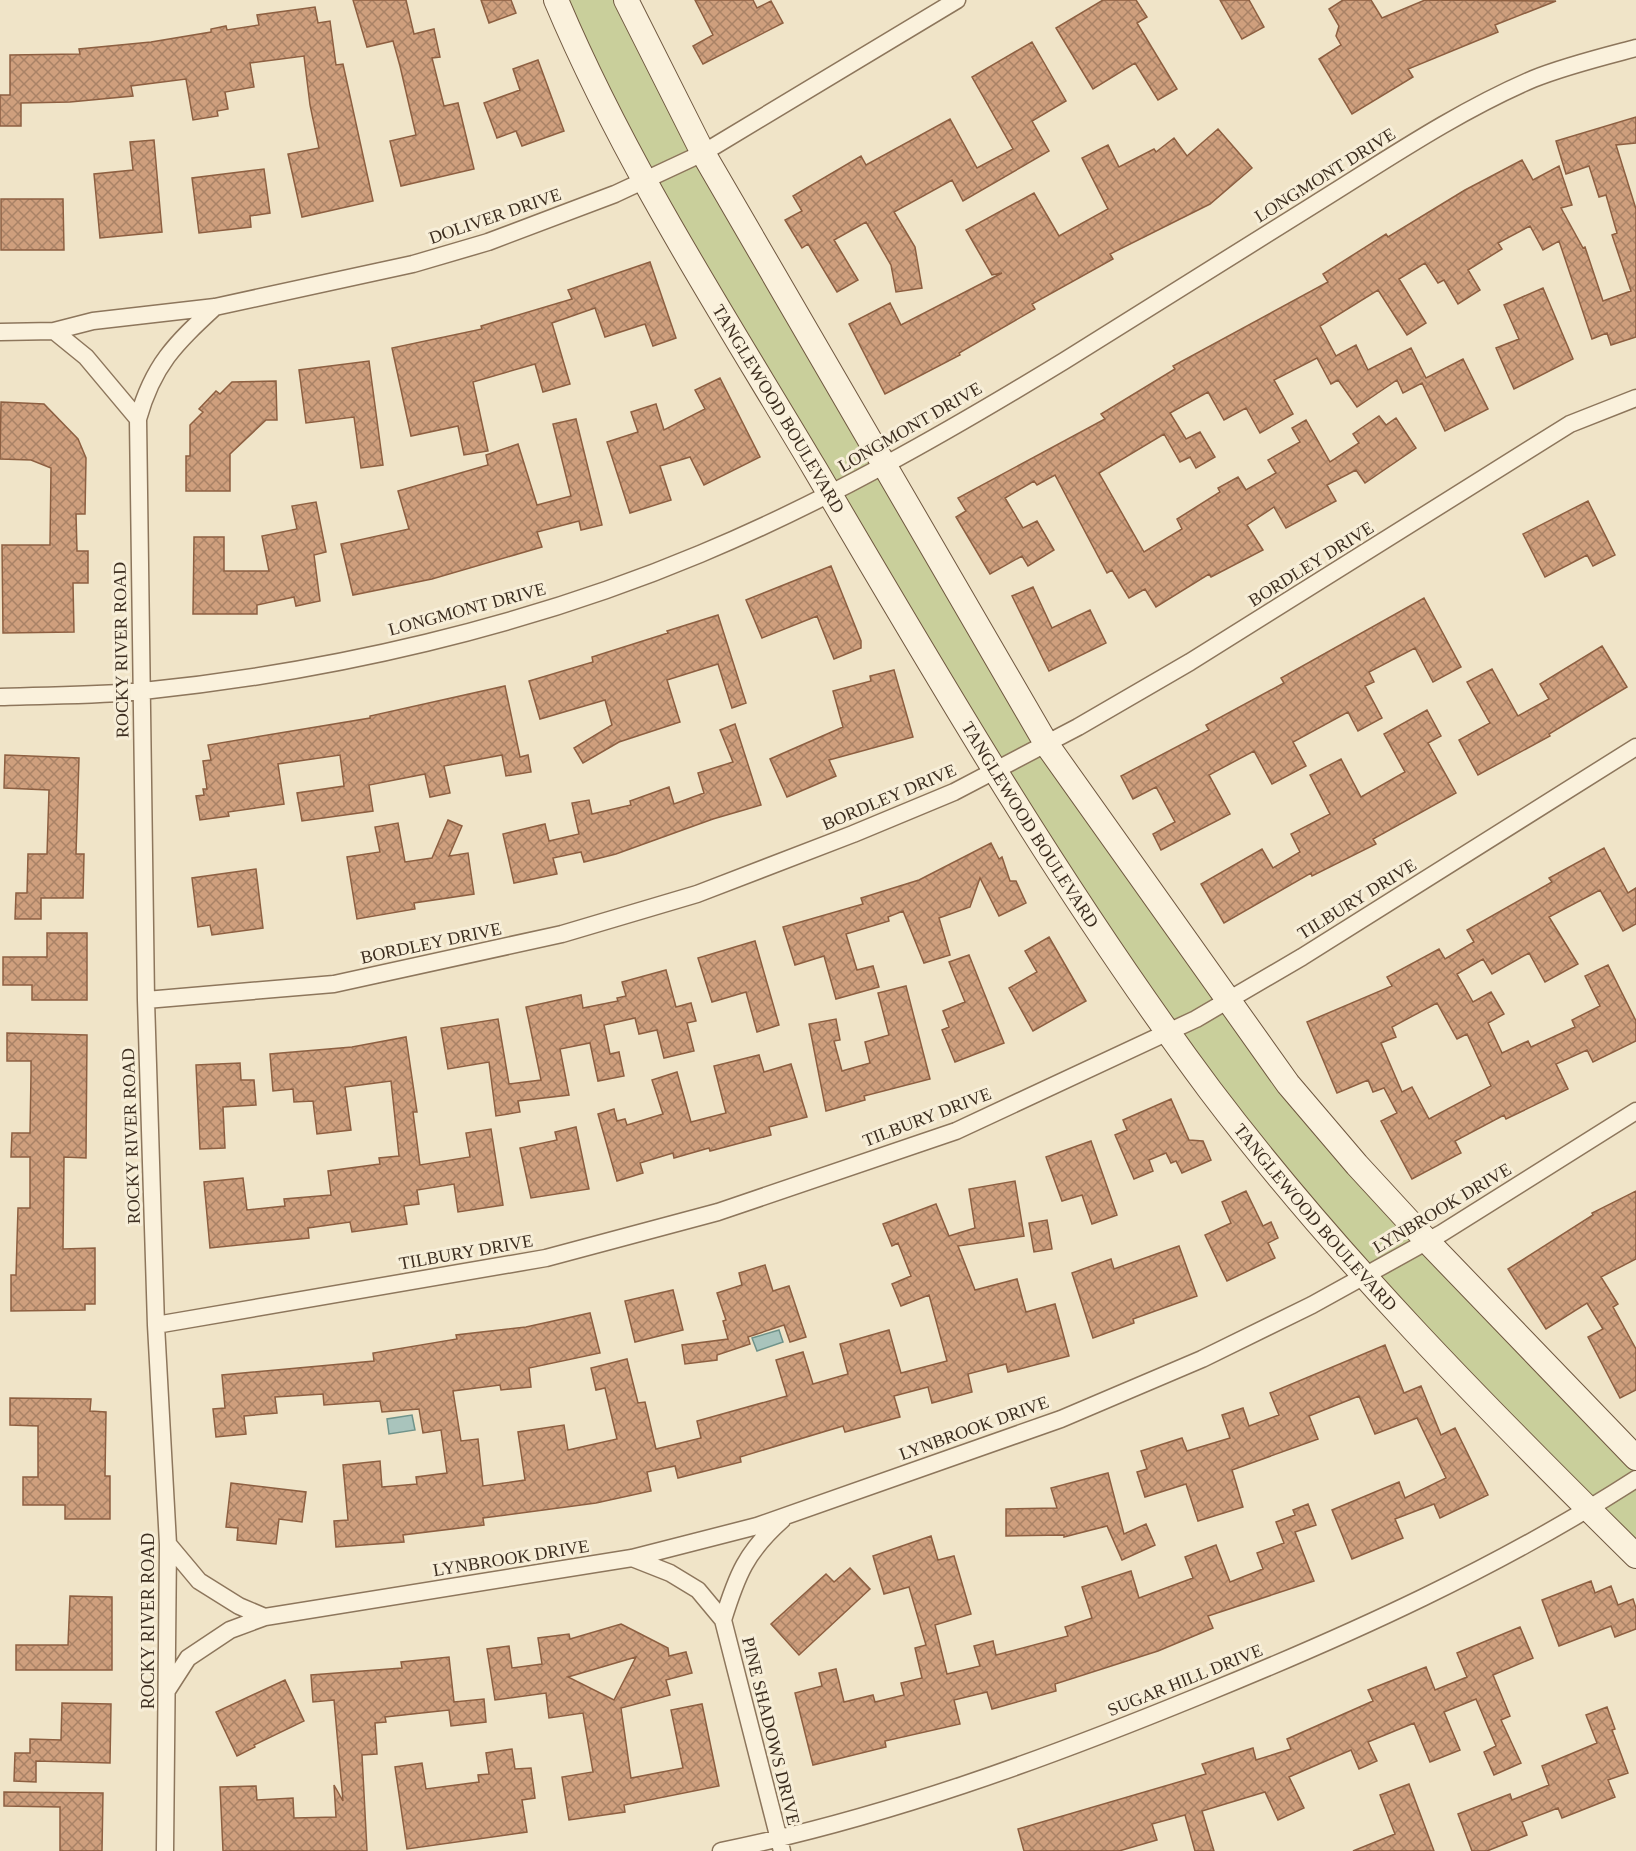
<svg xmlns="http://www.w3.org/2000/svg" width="1636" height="1851" viewBox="0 0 1636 1851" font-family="'Times New Roman',serif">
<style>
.green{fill:#c9cf9b}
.water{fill:#a9c4bc;stroke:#6f938a;stroke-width:1.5}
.building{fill:url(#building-cross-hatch);stroke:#8d5f41;stroke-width:1.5;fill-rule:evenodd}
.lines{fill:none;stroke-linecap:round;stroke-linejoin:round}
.street-casing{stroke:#8d765c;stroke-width:19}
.secondary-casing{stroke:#6f573f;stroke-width:26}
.street{stroke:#faf1dc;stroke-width:16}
.secondary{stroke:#faf1dc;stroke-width:24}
.labels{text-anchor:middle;stroke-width:6;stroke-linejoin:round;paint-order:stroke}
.street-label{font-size:18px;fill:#3d2e20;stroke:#f7eed8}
</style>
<defs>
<pattern id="building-cross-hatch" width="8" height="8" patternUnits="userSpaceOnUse" patternTransform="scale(1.5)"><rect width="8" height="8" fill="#cf9f7d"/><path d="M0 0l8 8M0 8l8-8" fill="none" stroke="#a98266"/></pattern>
</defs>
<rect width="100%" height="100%" fill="#f0e4c8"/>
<!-- green -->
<path class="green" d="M565 0H620L695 151 1215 997 1636 1468V1547L1473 1383 1226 1102 1003 775 653 184Z"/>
<!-- water -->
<path class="water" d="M779 1330 783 1342 757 1351 752 1338Z
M412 1415 415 1430 389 1434 387 1419Z"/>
<!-- building -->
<path class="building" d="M353 0H406L414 34 434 29 440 57 432 58 444 106 458 103 474 169 401 186 390 141 416 135 400 66 393 41 367 47Z
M481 0H511L516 13 489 23Z
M695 0H753L757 8 771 1 783 23 703 64 693 46 713 35Z
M1103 0H1136L1147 17 1137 23 1177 89 1158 100 1135 63 1093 89 1056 28Z
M1220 0H1249L1264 27 1242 39Z
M1343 0H1371L1382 18 1425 0 1556 1 1495 25 1498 32 1408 69 1413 77 1352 114 1319 59 1341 45 1336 36 1339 26 1329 9Z
M315 7 318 23 330 21 336 65 343 64 373 201 302 217 288 154 319 148 310 105 304 56 250 63 254 87 225 92 228 109 217 111 218 116 193 120 186 79 131 86 133 96 70 102 21 103V126H0V95H10V55L80 54 79 49 151 42 211 32V29L226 26 227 30 259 25 257 15Z
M1032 42 1066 101 1032 121 1049 151 963 201 952 180 894 212 915 247 922 288 896 292 891 265 866 222 834 240 858 280 837 292 808 244 802 248 785 220 802 211 793 196 861 156 866 165 950 119 977 168 1013 149 972 77Z
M538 60 564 131 522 146 516 131 497 138 484 103 520 90 513 69Z
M1636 117V143L1616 145 1636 209V337L1611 345 1607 333 1592 339 1559 241 1543 250 1530 226 1498 243 1502 249 1468 270 1480 290 1458 304 1444 280 1438 283 1425 263 1399 279 1426 323 1407 335 1378 290 1320 326 1336 356 1356 345 1368 370 1411 348 1426 378 1463 359 1488 409 1445 431 1422 383 1403 393 1397 380 1357 407 1338 380 1331 384 1317 358 1274 380 1293 414 1260 433 1246 408 1224 420 1208 392 1170 413 1186 439 1200 432 1215 457 1196 468 1190 457 1180 462 1164 434 1099 473 1144 552 1182 529 1177 519 1220 492 1218 488 1238 477 1246 490 1276 473 1268 460 1300 442 1292 428 1306 420 1330 462 1359 443 1353 434 1379 416 1386 425 1396 418 1416 448 1365 483 1356 470 1327 485 1336 501 1286 528 1274 507 1247 525 1263 550 1211 577 1209 574 1156 607 1145 589 1129 598 1112 570 1107 573 1055 475 1037 485 1034 481 1005 498 1023 528 1037 521 1054 550 1028 566 1022 556 990 574 956 517 966 511 958 498 1105 419 1101 414 1175 369 1173 366 1328 282 1323 274 1386 234 1388 237 1465 190 1522 160 1533 180 1559 166 1572 205 1561 208 1583 248 1585 247 1603 301 1631 291 1612 235 1617 233 1606 195 1599 197 1589 166 1566 174 1556 141Z
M1218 129 1252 168 1210 204 1110 254 1113 259 1032 304 1035 309 959 353 960 355 885 394 849 324 890 303 901 325 1002 273 992 275 966 230 1034 193 1059 236 1108 209 1082 158 1108 145 1119 167 1154 149 1156 152 1174 138 1187 156Z
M154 140 162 232 100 238 94 174 133 170 130 142Z
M264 169 270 213 250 216 251 227 199 233 192 178Z
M1 199H63L64 250H1Z
M650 262 676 338 653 346 645 324 605 337 595 308 552 323 570 384 543 392 535 364 473 382 488 451 464 455 458 426 411 436 392 348 482 329 481 326 572 299 568 290Z
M1543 288 1573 359 1514 389 1496 348 1519 339 1504 305Z
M369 361 383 465 361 468 354 417 306 423 299 370Z
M720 378 760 457 704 485 690 457 660 466 671 500 630 513 607 442 638 432 631 412 656 404 664 430 705 409 695 390Z
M276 381 277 420H266L230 454V491H186V456H190V425L203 412 199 409 216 391 220 394 232 382Z
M1 402 44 404 78 439 86 458 85 514H76L77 551H88V583H73L74 632 3 633 2 545H50L51 468 31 460 0 459Z
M576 419 602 525 581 530 579 521 537 532 542 547 432 579 353 595 341 544 409 529 398 491 488 465 486 455 518 444 537 505 571 496 553 424Z
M1588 501 1615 555 1593 566 1587 555 1545 577 1523 534Z
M316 502 326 552 314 555 320 601 296 606 294 597 257 605V614H193L194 537H224V571H269L262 536 297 529 292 506Z
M831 566 861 641V648L834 659 817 616 762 638 746 600Z
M1033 587 1052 628 1090 610 1106 643 1049 671 1012 596Z
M1424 598 1461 667 1433 682 1415 648 1369 672 1374 682 1365 686 1382 718 1358 731 1348 712 1293 742 1306 766 1272 784 1254 751 1209 775 1230 814 1161 850 1153 834 1175 822 1156 787 1133 799 1121 776 1209 730 1206 725 1284 683 1281 678Z
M718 615 746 703 732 708 718 664 667 680 680 722 619 742 583 763 574 748 612 725 605 700 540 719 529 681 593 662 592 657 668 633 667 631Z
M1602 646 1627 687 1549 734 1550 736 1478 775 1459 740 1490 723 1467 682 1492 669 1518 716 1549 699 1540 684Z
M894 670 913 737 829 760 836 776 787 797 770 759 843 727 833 691 871 681 870 676Z
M505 686 520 757 528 755 531 772 506 776 502 755 444 766 450 793 430 797 425 774 369 785 373 811 302 821 297 793 344 786 340 755 278 764 284 804 228 812 229 816 200 820 196 796 204 795 203 789H207L203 761 211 760 208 745 370 718V716Z
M1427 710 1441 736 1428 743 1456 793 1373 839 1376 844 1312 876 1311 873 1224 923 1201 884 1262 849 1273 868 1300 852 1291 834 1330 814 1310 775 1341 759 1361 797 1405 772 1384 734Z
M735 724 761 805 713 819 616 854 584 862 581 852 553 858 557 874 514 883 503 834 545 824 549 841 579 834 572 803 589 800 592 814 631 805 630 801 669 787 674 804 704 793 698 773 733 762 720 730Z
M5 755 79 758 76 854H84L83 898H41V919H15L16 893H27L28 854H47L49 790 4 788Z
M448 820 462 826 449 856 468 853 474 894 414 903 415 909 357 919 347 857 380 852 375 827 398 823 405 862 432 858Z
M991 843 999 859 1002 857 1010 881H1016L1026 903 999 916 980 878 970 907 939 918 950 955 924 963 903 911 888 917 889 921 846 934 857 970 873 966 879 987 836 999 824 956 795 965 783 927 863 904 861 898 919 880Z
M1604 848 1628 893 1636 888V924L1623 931 1600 890 1549 917 1578 964 1545 982 1529 953 1492 974 1483 959 1457 974 1473 1002 1491 992 1504 1014 1488 1023 1502 1053 1528 1041 1531 1047 1575 1027 1572 1020 1600 1006 1585 976 1608 965 1636 1021V1041L1593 1062 1587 1050 1556 1064 1568 1089 1506 1119 1504 1115 1455 1141 1461 1153 1412 1179 1381 1121 1397 1113 1384 1088 1373 1092 1368 1080 1337 1093 1307 1022 1392 986 1387 977 1439 949 1445 959 1474 942 1467 930 1552 882 1549 878ZM1437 1003 1457 1039 1467 1034 1491 1086 1429 1119 1412 1087 1402 1092 1381 1043 1396 1037 1392 1027Z
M256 869 263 928 212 935 210 925 198 927 192 878Z
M47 933H87V1000H32V985H3V957H47Z
M1049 937 1086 1001 1033 1031 1009 988 1037 972 1025 951Z
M755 941 779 1025 757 1032 746 992 712 1002 698 958Z
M969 955 1004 1043 955 1062 942 1030 949 1027 943 1011 965 1002 949 962Z
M666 970 676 1007 691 1003 696 1021 687 1023 694 1051 664 1058 657 1030 639 1034 635 1018 604 1025 610 1054 619 1052 624 1076 598 1081 590 1043 560 1049 569 1095 518 1101 520 1112 496 1116 489 1062 448 1069 441 1028 498 1019 509 1084 541 1080 526 1007 581 995 583 1008 618 1001 617 998 626 996 622 982Z
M906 986 930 1079 864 1096 865 1100 826 1111 809 1024 836 1019 840 1040 834 1041 842 1071 870 1063 865 1042 889 1035 878 993Z
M7 1033 87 1035 86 1158 64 1157 63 1249 95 1248V1304H85V1310L11 1311V1275H16L18 1208H30V1157H11L12 1133H30L31 1074V1061H7Z
M406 1037 417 1112H413L420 1165 470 1157 466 1133 491 1129 503 1205 458 1212 454 1184 417 1190 419 1204 404 1206 407 1224 352 1232 350 1222 308 1228 309 1238 210 1248 204 1182 243 1178 247 1210 285 1206 284 1199 331 1195 328 1171 380 1164 379 1158 399 1156 391 1081 345 1087 351 1130 317 1134 313 1101 294 1102 293 1089 273 1091 270 1054 352 1047Z
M759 1055 764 1072 791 1064 807 1117 769 1127 771 1135 710 1151 709 1148 674 1158 673 1153 640 1163 643 1173 617 1181 598 1114 614 1109 617 1121 625 1119 627 1125 663 1114 652 1080 677 1072 691 1122 726 1113 714 1066Z
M240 1063 241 1080H254L256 1105 223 1107 225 1148 200 1149 196 1065Z
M1171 1099 1189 1140 1203 1141 1211 1160 1182 1173 1176 1161 1171 1163 1166 1153 1149 1160 1153 1171 1134 1179 1115 1135 1127 1130 1123 1120Z
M576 1127 589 1189 531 1198 520 1148 557 1140 555 1132Z
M1091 1141 1117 1215 1092 1224 1082 1195 1062 1201 1046 1157Z
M1015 1181 1024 1236 958 1246 975 1290 1017 1279 1026 1312 1055 1304 1069 1356 1008 1372 1006 1364 968 1374 972 1392 932 1403 928 1387 894 1396 900 1417 845 1432 843 1426 740 1457 741 1462 678 1478 675 1466 647 1472 651 1491 596 1503 483 1518 484 1525 403 1535 404 1542 336 1547 334 1521 348 1520 343 1465 380 1461 382 1487 417 1484 416 1477 447 1473 441 1430 423 1433 419 1409 382 1412 380 1401 324 1405 323 1394 275 1397 277 1413 244 1416 246 1434 216 1437 213 1409 225 1408 222 1375 374 1361 373 1353 457 1339 456 1335 526 1327 590 1313 600 1353 529 1368 531 1387 501 1390 500 1385 453 1391 461 1441 478 1439 483 1486 525 1480 518 1432 564 1425 568 1450 617 1439 605 1388 596 1390 591 1368 627 1359 638 1403 645 1402 656 1449 701 1438 697 1421 787 1396 776 1360 803 1352 813 1384 848 1374 840 1344 889 1330 901 1373 947 1361 929 1295 901 1306 892 1284 911 1276 898 1243 892 1246 883 1224 936 1204 949 1236 975 1228 969 1189Z
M1246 1191 1263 1226 1271 1222 1278 1238 1268 1243 1275 1258 1227 1281 1205 1235 1231 1223 1222 1202Z
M1636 1191V1259L1601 1277 1618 1304 1613 1307 1636 1349V1390L1620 1398 1588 1337 1603 1329 1587 1303 1546 1329 1508 1269 1593 1215 1592 1213Z
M1047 1220 1052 1249 1034 1252 1029 1223Z
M1179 1246 1197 1296 1133 1319 1134 1323 1093 1338 1072 1273 1111 1259 1114 1269Z
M765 1265 773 1291 789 1286 806 1337 790 1342 784 1325 748 1337 750 1344 717 1355V1360L685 1364 682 1345 728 1339 723 1321 726 1320 717 1293 742 1285 739 1273Z
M673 1290 683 1330 635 1342 625 1301Z
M1385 1345 1404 1393 1421 1386 1441 1435 1455 1428 1488 1495 1440 1518 1434 1504 1395 1519 1403 1538 1352 1559 1332 1510 1399 1482 1405 1498 1446 1478 1417 1418 1375 1434 1359 1396 1309 1416 1318 1439 1232 1470 1243 1507 1198 1521 1186 1484 1145 1497 1137 1472 1147 1469 1141 1451 1182 1438 1187 1451 1230 1438 1222 1415 1243 1408 1249 1426 1279 1415 1270 1393Z
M10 1398 91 1399 90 1411 106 1412 105 1476H110V1519H65V1505H23V1477H38V1426L10 1425Z
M1108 1473 1124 1534 1146 1524 1155 1545 1122 1560 1107 1526 1064 1537V1535L1006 1536V1509L1057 1508 1051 1488Z
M231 1483 306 1492 302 1522 279 1519 276 1544 237 1540 238 1528 226 1527Z
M1308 1504 1316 1525 1295 1532 1314 1581 1208 1616 1213 1628 1158 1651 1055 1684 1056 1691 992 1709 987 1692 954 1700 960 1724 885 1741 886 1747 813 1765 795 1693 822 1686 819 1673 836 1669 844 1702 873 1695 875 1702 904 1695 901 1683 922 1678 915 1648 926 1645 909 1587 884 1594 873 1556 931 1536 938 1560 954 1556 971 1614 935 1625 947 1674 980 1666 974 1646 993 1641 996 1655 1068 1636 1065 1627 1092 1618 1082 1587 1131 1571 1139 1598 1193 1578 1185 1557 1216 1545 1230 1582 1263 1569 1257 1553 1284 1543 1276 1522 1295 1515 1293 1510Z
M850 1568 870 1589 799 1655 771 1624 826 1574 834 1582Z
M1591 1581 1595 1593 1611 1586 1618 1605 1633 1599 1636 1608V1629L1615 1637 1611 1626 1559 1646 1542 1600Z
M70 1596 112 1597V1670H16V1645H68Z
M621 1624 668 1648 669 1656 686 1652 692 1673 666 1680 670 1695 621 1708 631 1778 683 1768 671 1710 702 1704 719 1786 624 1805 625 1812 569 1820 562 1777 593 1772 583 1713 549 1718 546 1693 495 1700 487 1649 509 1646 512 1668 542 1664 538 1638 569 1634 570 1639ZM636 1657 614 1700 568 1677Z
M1520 1627 1533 1658 1493 1675 1510 1716 1501 1720 1521 1763 1494 1775 1484 1752 1496 1746 1476 1699 1444 1712 1460 1750 1430 1762 1414 1723 1368 1742 1377 1761 1359 1769 1351 1750 1289 1777 1304 1808 1278 1820 1265 1792 1202 1811 1214 1851H1195L1185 1815 1152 1824 1157 1840 1119 1851H1024L1018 1829 1206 1774 1202 1764 1253 1748 1256 1760 1291 1749 1287 1739 1373 1701 1368 1690 1426 1667 1435 1690 1467 1677 1457 1653Z
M449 1657 454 1702 484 1699 486 1722 451 1726 449 1710 385 1717 386 1722 375 1723 377 1754 362 1755 367 1851H223L220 1787 256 1786 257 1800 293 1798 294 1818 336 1817 334 1785 343 1801 334 1700 313 1702 311 1675 402 1668 401 1662Z
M285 1680 304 1721 254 1745 255 1747 237 1756 216 1712Z
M62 1703 111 1704 110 1763 36 1761V1782L14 1781 15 1753H30V1739L61 1740Z
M1607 1707 1615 1729 1612 1730 1628 1773 1608 1780 1615 1797 1562 1818 1558 1808 1522 1822 1527 1835 1487 1851H1472L1458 1814 1510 1794 1512 1800 1549 1785 1542 1766 1597 1743 1586 1715Z
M512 1749 515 1769 531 1768 535 1798 522 1800 527 1832 407 1849 395 1767 422 1763 426 1789 479 1782 478 1775 489 1774 486 1753Z
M1409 1784 1434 1851H1353L1395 1834 1380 1795Z
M4 1792 103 1793 102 1851H60V1807L4 1806Z"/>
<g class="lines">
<!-- street casing -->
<g class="street-casing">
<path id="street" d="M54 331 86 357 138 419
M0 332 54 331 93 321 215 307 413 264 488 242 615 194 703 153 957 0
M0 697C48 695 96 696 143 691 330 672 526 627 700 554 827 501 946 433 1064 361 1148 309 1231 256 1315 204 1386 160 1456 112 1533 79 1565 66 1602 57 1636 48
M146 1000 334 984 562 934 697 894 853 834 954 792 1078 727 1190 662 1570 424 1636 398
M156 1325 546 1258 718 1212 956 1131 1196 1019 1302 957 1636 747
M168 1544 199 1581 239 1606 265 1617
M632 1558 670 1573 698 1590 723 1620 782 1851
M723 1620C737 1575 746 1552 782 1520
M168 1689 188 1658 230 1630 265 1617 632 1558 757 1526 1061 1419 1202 1359 1312 1305 1442 1233 1636 1111
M165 1851 168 1544 156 1325 146 1000 138 419C153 365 175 344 215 307
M721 1851C885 1818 1045 1759 1199 1696 1349 1635 1500 1567 1636 1479"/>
</g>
<!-- secondary casing -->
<g class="secondary-casing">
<g id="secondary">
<path id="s1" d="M556 0C625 164 724 316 815 469 939 680 1063 893 1210 1090 1337 1258 1486 1408 1636 1556"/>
<path d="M626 0 703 153 1047 745 1288 1084 1357 1165 1427 1241 1636 1458"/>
</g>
</g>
<!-- street -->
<use href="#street" class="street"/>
<!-- secondary -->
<use href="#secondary" class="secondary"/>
</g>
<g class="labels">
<!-- street labels -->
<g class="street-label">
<text transform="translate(1325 175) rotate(-32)" y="6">LONGMONT DRIVE</text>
<text transform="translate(495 216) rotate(-19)" y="6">DOLIVER DRIVE</text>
<text dy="6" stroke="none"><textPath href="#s1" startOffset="466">TANGLEWOOD BOULEVARD</textPath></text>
<text transform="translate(910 427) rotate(-30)" y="6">LONGMONT DRIVE</text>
<text transform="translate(1311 564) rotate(-32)" y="6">BORDLEY DRIVE</text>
<text transform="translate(467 609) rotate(-15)" y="6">LONGMONT DRIVE</text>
<text transform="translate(121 650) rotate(-91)" y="6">ROCKY RIVER ROAD</text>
<text transform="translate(889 797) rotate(-23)" y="6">BORDLEY DRIVE</text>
<text dy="6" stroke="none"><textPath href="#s1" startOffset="952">TANGLEWOOD BOULEVARD</textPath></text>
<text transform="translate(1357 899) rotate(-32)" y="6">TILBURY DRIVE</text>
<text transform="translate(431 943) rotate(-12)" y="6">BORDLEY DRIVE</text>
<text transform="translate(927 1117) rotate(-21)" y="6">TILBURY DRIVE</text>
<text transform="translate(131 1136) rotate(-92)" y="6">ROCKY RIVER ROAD</text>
<text transform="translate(1442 1208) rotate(-31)" y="6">LYNBROOK DRIVE</text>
<text dy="6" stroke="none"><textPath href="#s1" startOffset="1438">TANGLEWOOD BOULEVARD</textPath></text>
<text transform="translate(466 1252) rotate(-10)" y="6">TILBURY DRIVE</text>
<text transform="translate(974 1428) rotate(-20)" y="6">LYNBROOK DRIVE</text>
<text transform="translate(511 1558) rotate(-9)" y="6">LYNBROOK DRIVE</text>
<text transform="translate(148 1621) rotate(-90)" y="6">ROCKY RIVER ROAD</text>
<text transform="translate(1185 1680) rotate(-22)" y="6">SUGAR HILL DRIVE</text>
<text transform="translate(771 1731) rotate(76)" y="6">PINE SHADOWS DRIVE</text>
</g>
</g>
</svg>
